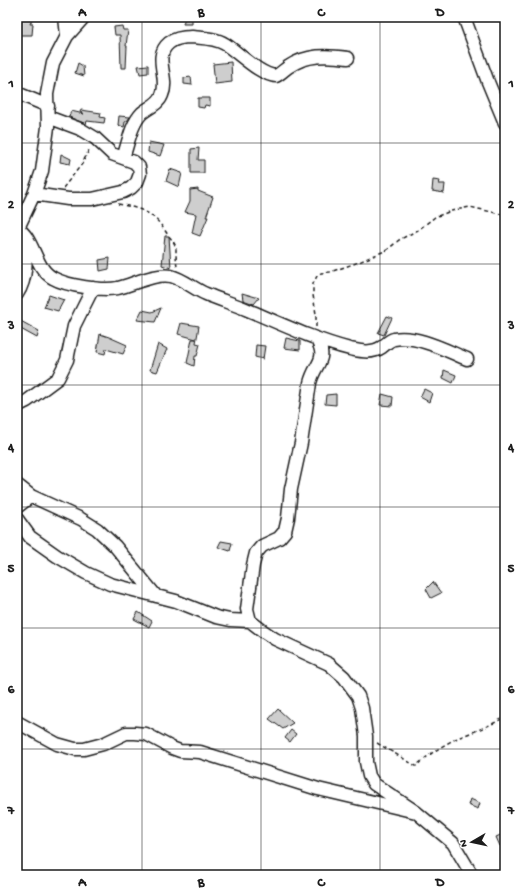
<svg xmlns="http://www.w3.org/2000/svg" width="522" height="892" viewBox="0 0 522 892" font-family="'Gochi Hand',sans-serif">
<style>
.building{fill:#cecece;stroke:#1c1c1c}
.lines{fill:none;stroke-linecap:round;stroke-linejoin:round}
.minor-casing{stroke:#1c1c1c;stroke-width:15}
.path{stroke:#1c1c1c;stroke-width:1.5;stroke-dasharray:4 3;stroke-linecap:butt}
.minor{stroke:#fff;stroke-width:12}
.grid{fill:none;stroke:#1c1c1c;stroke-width:1;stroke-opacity:0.55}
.neatline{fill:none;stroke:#1c1c1c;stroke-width:1.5}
.grid-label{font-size:13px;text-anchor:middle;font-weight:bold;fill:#1c1c1c}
</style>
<rect width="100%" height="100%" fill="#fff"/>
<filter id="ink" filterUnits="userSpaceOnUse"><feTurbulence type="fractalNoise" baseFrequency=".025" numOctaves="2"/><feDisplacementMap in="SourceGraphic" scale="8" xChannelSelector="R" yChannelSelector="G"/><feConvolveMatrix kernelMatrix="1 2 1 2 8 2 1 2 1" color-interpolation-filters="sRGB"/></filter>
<g filter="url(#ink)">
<!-- building -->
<path class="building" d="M19 17H33L30 24H33L32 35H19Z
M185 17H192V24H183Z
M122 26 123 30H128L126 46H127L126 68H121L120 35H115L114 27Z
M231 62 232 82 215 84 213 64Z
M78 63 83 66 84 76 75 73Z
M148 65V73L140 74 138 66Z
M191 77 192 85 184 84V78Z
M198 98H210V106L205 105 204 108 198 107Z
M81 110 101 113 100 117 105 118 104 123 87 121 86 124 69 117 71 111 84 114 80 112Z
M119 116 130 117 127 121 125 122 124 127 118 125Z
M149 142 164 145 160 156 148 152Z
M199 148 198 160H204V173H191V149Z
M61 154 71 159 70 164 60 162Z
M170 169 182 173 179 187 166 181Z
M433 180 440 181 439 184H445L444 193 432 191Z
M198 189V191L213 197 206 217H208L200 236 192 233 196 214 185 212 190 201V190Z
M165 236H169L171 268 162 265Z
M110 258 109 269 100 271 99 260Z
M242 293 259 298 254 304 243 300Z
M49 295 64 300 58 311 44 307Z
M161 308 155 322 137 320 142 310 152 312Z
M387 316 392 318 384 335 378 333Z
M17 319 39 331 37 338 17 327Z
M181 323 199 326 196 343 200 344 197 356H195L194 366 187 363 192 339H196L178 334Z
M100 334 109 337 127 345 123 354 106 349 105 354 97 352Z
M286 338 300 341V350L284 348Z
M158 344 167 349 157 372 150 370Z
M256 345 265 346 263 359 255 357Z
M444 370 456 375 453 383 443 378Z
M424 389 432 393 429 402 420 397Z
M336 394V405L325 404 326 395Z
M382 394 393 397 392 406 380 405Z
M221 541 232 543 230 551 218 547Z
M433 582 441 593 431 598 426 589Z
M138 612 152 621 149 627 134 619Z
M278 709 293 723 283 729 269 719Z
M291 730 296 734 290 742 285 738Z
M470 799 480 803 478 809 468 805Z
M505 833V844L500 846 496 837Z"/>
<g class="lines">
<!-- minor casing -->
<g class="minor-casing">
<path id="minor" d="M65 17 67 36
M464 17 488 82 505 123
M17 93 48 106
M123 158C128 144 131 124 142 113 149 107 159 104 162 95 170 78 152 57 169 43 175 38 185 37 192 37 202 38 216 38 225 44 239 53 260 75 276 76 280 74 284 70 288 67 307 54 327 55 348 58
M34 194 68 199H92L123 192 131 188 137 182 140 174 139 167 134 162 112 154 95 138 80 129 48 117
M17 228C35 239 34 268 53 278 67 286 103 291 118 288 134 284 155 273 171 276 183 279 194 289 206 294 220 300 234 304 248 310 281 324 315 340 350 349 360 351 372 354 382 347 386 344 389 340 394 339 418 335 445 350 467 359
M18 228 34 194 42 171 48 127 47 94 53 63 67 36 84 17
M17 294C28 278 26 256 24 237
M316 338C329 361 315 362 310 383L301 443 291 489 288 518 285 531 279 538 262 546 256 553 253 565 247 609 250 621 263 631 275 639 329 664 344 677 358 696 362 708 366 736V762L369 776 374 784 416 812
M17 406 27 401 58 378 67 360 74 326 93 288
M17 485 31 496 81 519 97 529 115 546 156 596
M17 507 31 496
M17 519 30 537 57 556 86 573 110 584 176 601 216 617 230 620 250 621
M17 722 57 744 75 749H84L103 744 126 733H135L146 734 172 748 180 751 200 752 318 789 416 812 453 843 472 875"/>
</g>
<!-- path -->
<path class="path" d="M63 188 82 164 90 148
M118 204C142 209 152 211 166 232 169 237 175 242 176 248 176 254 176 260 177 267
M316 327V314L313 295V284L317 276 321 273 330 272 359 262 387 250 399 240 418 230 435 217 451 211 470 207 505 215
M377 743 416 766C428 755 444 744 460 737 475 731 490 726 505 717"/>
<!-- minor -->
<use href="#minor" class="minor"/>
</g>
</g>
<!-- grid -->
<path class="grid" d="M142 17V875M261 17V875M380 17V875M17 143H505M17 264H505M17 385H505M17 507H505M17 628H505M17 749H505"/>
<!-- margin -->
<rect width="522" height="892" fill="none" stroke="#fff" stroke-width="44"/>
<!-- north arrow -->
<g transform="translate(472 842) rotate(261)" stroke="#ffffff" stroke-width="3" paint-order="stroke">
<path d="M0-3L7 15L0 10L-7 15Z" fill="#1c1c1c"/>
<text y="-6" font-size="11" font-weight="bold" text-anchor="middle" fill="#1c1c1c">N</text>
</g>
<rect x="22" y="22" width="478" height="848" class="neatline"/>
<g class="grid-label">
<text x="82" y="16">A</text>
<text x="201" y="16">B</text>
<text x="321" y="16">C</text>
<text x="440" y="16">D</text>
<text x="11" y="87">1</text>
<text x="511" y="87">1</text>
<text x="11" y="208">2</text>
<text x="511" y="208">2</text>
<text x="11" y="329">3</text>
<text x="511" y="329">3</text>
<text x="11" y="451">4</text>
<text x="511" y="451">4</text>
<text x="11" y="572">5</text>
<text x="511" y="572">5</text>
<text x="11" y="693">6</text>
<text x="511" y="693">6</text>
<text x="11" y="814">7</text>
<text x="511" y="814">7</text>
<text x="82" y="886">A</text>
<text x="201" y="886">B</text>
<text x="321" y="886">C</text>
<text x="440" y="886">D</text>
</g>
</svg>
